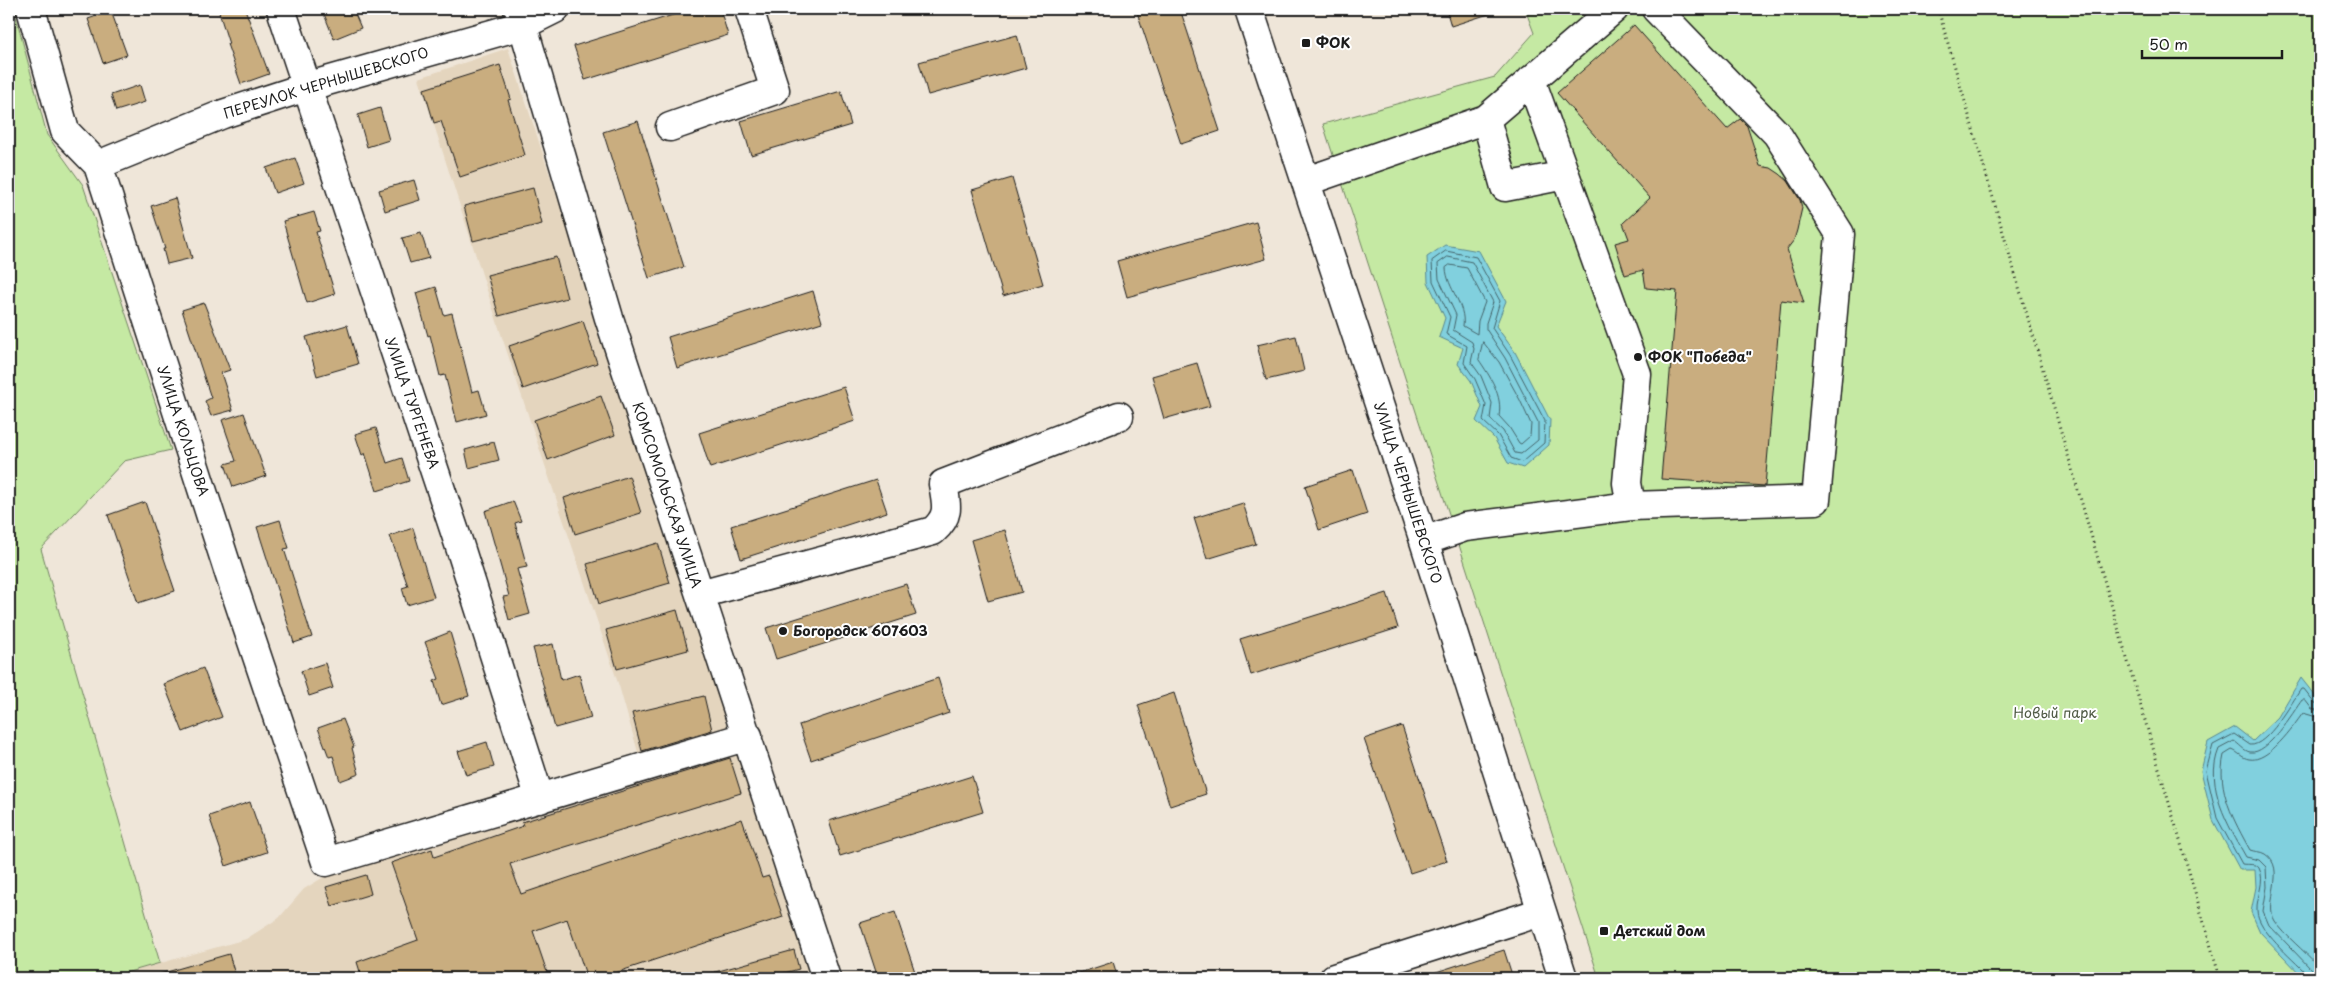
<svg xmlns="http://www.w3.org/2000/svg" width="2329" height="987" viewBox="0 0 2329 987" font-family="'Playpen Sans',sans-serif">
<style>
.built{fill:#e4d5be}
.green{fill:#c5e9a3;stroke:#708260}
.water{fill:#81d0de;stroke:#598890}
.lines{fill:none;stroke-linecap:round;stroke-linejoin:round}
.shore{stroke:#44646a;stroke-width:1}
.building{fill:#c9ad7f;stroke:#1c1c1c}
.minor-casing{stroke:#1c1c1c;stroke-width:31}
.path{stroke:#1c1c1c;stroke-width:3;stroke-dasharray:1 4;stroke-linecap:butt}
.minor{stroke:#fff;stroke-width:28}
.poi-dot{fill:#1c1c1c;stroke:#fff;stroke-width:2}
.labels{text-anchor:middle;stroke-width:4;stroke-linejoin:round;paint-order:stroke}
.poi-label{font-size:14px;font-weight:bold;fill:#1c1c1c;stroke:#fff;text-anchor:start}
.street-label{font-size:14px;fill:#1c1c1c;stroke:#fff}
.park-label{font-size:14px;fill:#4f5a44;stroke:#fff}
</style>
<rect width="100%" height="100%" fill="#efe6d9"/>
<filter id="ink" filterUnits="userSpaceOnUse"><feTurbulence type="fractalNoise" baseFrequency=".02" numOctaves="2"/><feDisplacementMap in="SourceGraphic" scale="10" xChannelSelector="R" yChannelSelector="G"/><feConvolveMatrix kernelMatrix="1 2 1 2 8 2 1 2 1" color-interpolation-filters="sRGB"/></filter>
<g filter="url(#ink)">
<!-- built -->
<path class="built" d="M508 48 671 542 729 734 640 759 619 686 502 337 419 78Z
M739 746 813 978H108L246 939 279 918 304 889 337 869Z"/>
<!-- green -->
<path class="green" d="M9 9H14L47 135 83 185 171 450 124 461 41 549 160 963 108 978H9Z
M1525 9H2320V978H1599L1323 124 1495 77 1534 33Z"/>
<!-- water -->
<path class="water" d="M1445 245 1479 251 1506 301 1496 326 1515 352 1550 420 1549 445 1523 468 1508 463 1494 438 1476 421 1482 407 1471 381 1458 364 1463 348 1439 337 1445 318 1428 282 1427 257Z
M2301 678 2320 702V978H2304L2260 932 2251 912 2256 887 2255 870H2240L2213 820 2201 771 2208 742 2235 727 2253 741 2278 717Z"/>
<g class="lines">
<!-- shore -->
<path class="shore" d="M1446 251 1476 257 1500 301 1492 328 1510 355 1545 421 1544 443 1522 462 1511 458 1498 435 1483 421 1486 405 1475 379 1464 363 1467 346 1446 334 1450 317 1433 281 1432 261Z
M1448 257 1472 262 1493 302 1486 323V329L1505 358 1538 422V440L1521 454 1515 453 1503 431 1490 419 1492 403 1481 376 1471 362 1474 349 1472 342 1453 330 1456 315 1439 279 1438 264Z
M1450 265 1467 268 1485 302 1478 321 1477 334 1463 326C1466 304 1447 289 1446 268Z
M1483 342 1499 362 1520 400 1531 424 1530 436 1521 444 1519 443 1509 427 1499 416C1503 396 1490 376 1479 360Z
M2320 718 2303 713C2293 727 2268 763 2249 759 2242 758 2238 752 2232 750L2224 755C2216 789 2234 821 2250 850 2255 852 2260 851 2265 854 2288 869 2263 902 2275 921 2286 937 2304 950 2316 964L2320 971
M2307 978 2306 973C2293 959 2257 930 2257 910 2256 897 2266 881 2259 868 2256 863 2247 865 2242 864L2217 818 2206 771 2213 745 2234 734 2250 745C2267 747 2292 702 2301 689H2304L2315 703 2320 704
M2314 978 2311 969 2269 925 2263 911 2267 887 2266 867 2259 860 2246 857C2228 825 2204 786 2219 749L2234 741C2239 744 2244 751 2250 752 2268 755 2293 712 2302 700H2305L2312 709 2320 711"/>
</g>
<!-- building -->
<path class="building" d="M218 9H245L269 74 241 84 227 44H229Z
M322 9H353L361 28 334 39Z
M692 9H720L728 35 585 80 574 46Z
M1136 9H1180L1220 131 1181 144Z
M1446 9H1495V12L1451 26Z
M111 11 127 55 103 63 88 19Z
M1634 25 1727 129 1740 119 1747 126 1760 166 1771 168 1780 174 1788 181 1800 200 1802 208 1797 230 1794 240 1787 249 1804 303 1781 300 1765 486 1661 479 1677 291 1646 288 1643 270 1625 275 1615 243 1629 239 1623 223 1650 198 1557 93Z
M1017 35 1026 68 928 95 919 62Z
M500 65 511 99 508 100 525 155 460 177 441 121 434 123 424 89Z
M140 85 145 102 116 111 111 95Z
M841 91 851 125 751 155 741 121Z
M380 108 389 140 367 147 358 115Z
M638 121 684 267 649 278 603 132Z
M295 158 304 183 275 193 266 168Z
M1012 178 1043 284 1003 296 972 190Z
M414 180 420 200 385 211 379 190Z
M533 188 542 224 473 241 464 206Z
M175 198 192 258 167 264 163 249H165L151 206Z
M314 212 320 231 316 232 335 294 307 303 283 221Z
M1256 222 1266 259 1127 297 1117 261Z
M421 233 429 258 410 263 402 238Z
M556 257 567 298 499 316 487 275Z
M436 287 444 315 452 313 472 392 479 390 486 414 457 422 445 375 440 376 430 335 428 336 416 293Z
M813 291 822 322 677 368 668 337Z
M204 303 230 370 221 373 233 410 211 416 205 401 211 398 182 310Z
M583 321 597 363 523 389 509 346Z
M347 325 358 364 317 376 306 337Z
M1296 336 1304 371 1266 380 1257 345Z
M1197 363 1210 406 1164 419 1152 376Z
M844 387 855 421 710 468 699 433Z
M601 396 615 435 548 460 534 420Z
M244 413 266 476 233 487 225 464 236 461 222 420Z
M376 428 387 463 402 458 409 481 377 491 365 453 362 455 355 434Z
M494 442 499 460 469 468 465 450Z
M1353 470 1367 514 1319 530 1305 486Z
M629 476 641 513 575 534 564 498Z
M876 480 887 512 741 559 731 526Z
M513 501 521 521 515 523 527 567 517 569 530 614 509 620 503 597 509 596 485 511Z
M145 502 175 591 138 603 108 515Z
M1243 503 1256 544 1207 559 1194 518Z
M280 520 289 548 284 549 312 637 294 643 257 527Z
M413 528 434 597 407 605 402 588 408 586 390 536Z
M1005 530 1022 592 988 601 971 540Z
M658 543 670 583 599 604 587 564Z
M906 584 916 615 776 659 766 628Z
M1387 593 1398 628 1251 675 1240 639Z
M677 610 688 650 617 669 606 630Z
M450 632 469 696 441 705 434 681 439 679 425 642Z
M553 644 561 680 579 674 591 718 555 728 533 648Z
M325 663 333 688 309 696 301 671Z
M203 668 222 717 183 732 164 684Z
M938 678 949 713 811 760 799 725Z
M1174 693 1206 794 1170 806 1138 705Z
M704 696 712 730 642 751 632 713Z
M343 719 354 747 352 748 359 774 340 781 333 756 329 757 318 728Z
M1402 726 1447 861 1410 873 1364 739Z
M487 742 494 767 466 775 458 751Z
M730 758 741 793 510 864 521 894 742 819 762 878 769 876 783 917 600 978H587L567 919 533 931 549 978H362L357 962 418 940 391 863 432 849 434 857 523 826 522 822Z
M972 776 983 812 840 856 829 821Z
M250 802 267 852 226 866 209 816Z
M366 875 371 894 332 906 326 887Z
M895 912 917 978H878L860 923Z
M794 950 799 969 766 978H708V974Z
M1504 950 1513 978H1428L1427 975Z
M229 954 236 978H161L160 974Z
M1113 962 1118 978H1073V975Z"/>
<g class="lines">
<!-- minor casing -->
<g class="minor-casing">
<path id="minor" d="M31 9 65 131 98 165 230 576 326 862 748 736
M281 9 459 544 540 799
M518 9 609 318 826 978
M1249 9 1424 541 1563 978
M1531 80 1637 374 1627 483 1631 506
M1486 119 1505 187 1565 175
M670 127 775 90 749 9
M98 165 223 114 306 87 523 25 555 9
M1307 181 1486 119 1614 9
M1424 541 1465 527 1631 506 1816 500 1840 234 1777 134 1656 9
M700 594 933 531C950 516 947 506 943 484L1119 416
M1334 978 1541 912"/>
</g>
<!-- path -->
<path class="path" d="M1938 9 2220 978"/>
<!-- minor -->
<use href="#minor" class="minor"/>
</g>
</g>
<!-- markers -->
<g class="poi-dot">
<rect x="1301" y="38" width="10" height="10" rx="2.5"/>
<circle cx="1638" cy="357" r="5"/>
<circle cx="783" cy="631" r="5"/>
<rect x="1599" y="926" width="10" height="10" rx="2.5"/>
</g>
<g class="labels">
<!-- poi labels -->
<g class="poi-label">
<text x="1316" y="48">ФОК</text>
<text x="1648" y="362">ФОК "Победа"</text>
<text x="793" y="636">Богородск 607603</text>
<text x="1614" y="936">Детский дом</text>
</g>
<!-- street labels -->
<g class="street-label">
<text transform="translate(326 83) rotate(-17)" y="5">ПЕРЕУЛОК ЧЕРНЫШЕВСКОГО</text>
<text transform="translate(412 403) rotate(71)" y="5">УЛИЦА ТУРГЕНЕВА</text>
<text transform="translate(183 431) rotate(72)" y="5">УЛИЦА КОЛЬЦОВА</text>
<text transform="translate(1408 493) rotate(72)" y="5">УЛИЦА ЧЕРНЫШЕВСКОГО</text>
<text transform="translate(667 495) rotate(72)" y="5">КОМСОМОЛЬСКАЯ УЛИЦА</text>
</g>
<!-- park labels -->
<g class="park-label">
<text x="2055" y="718">Новый парк</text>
</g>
</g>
<!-- margin -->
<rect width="2329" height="987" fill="none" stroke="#fff" stroke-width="30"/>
<rect x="15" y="15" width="2299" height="957" fill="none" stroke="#1c1c1c" stroke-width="2" filter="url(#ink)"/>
<!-- scale -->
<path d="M2142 50v8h140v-8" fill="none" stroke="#1c1c1c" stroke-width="2.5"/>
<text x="2149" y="50" font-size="15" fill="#1c1c1c" stroke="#ffffff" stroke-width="4" paint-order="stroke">50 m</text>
</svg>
